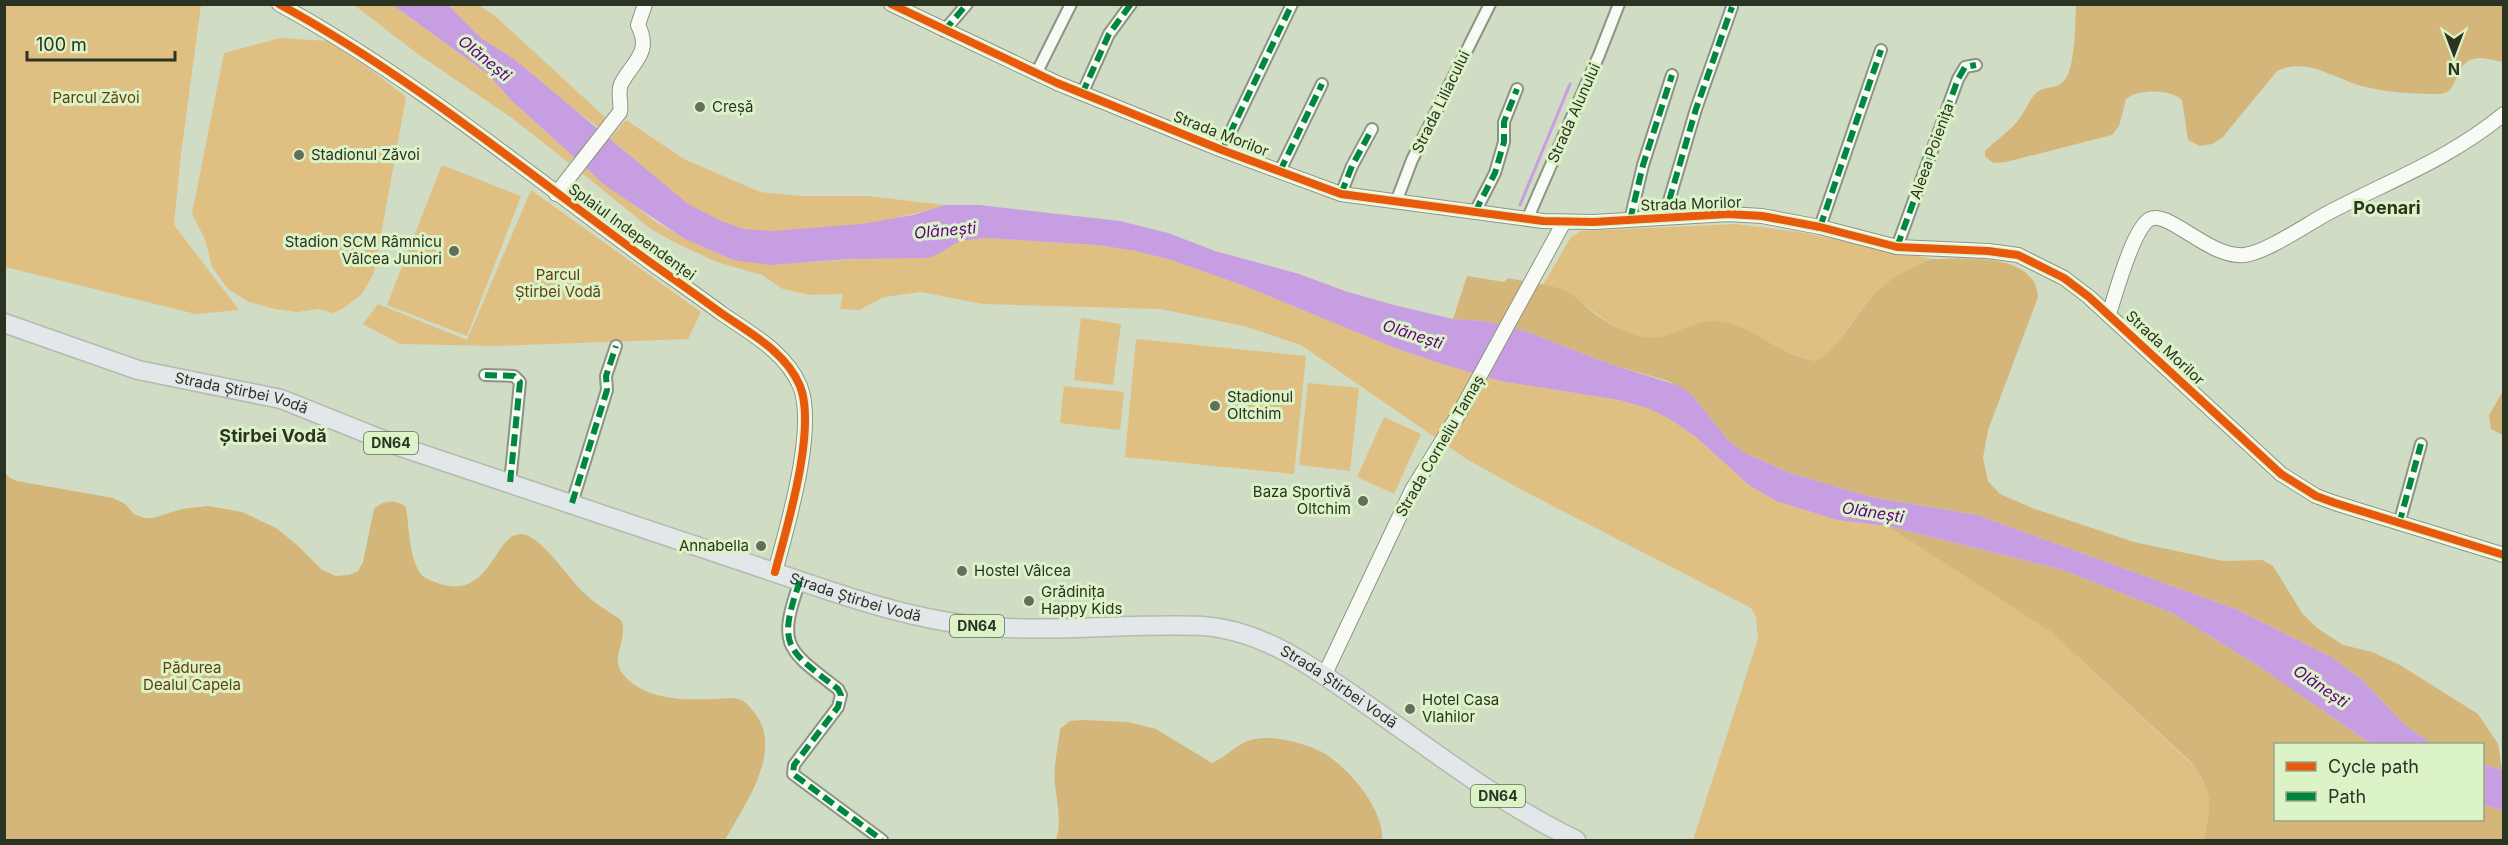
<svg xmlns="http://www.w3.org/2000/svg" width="2508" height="845" viewBox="0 0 2508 845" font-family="Inter,sans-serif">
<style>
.green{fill:#e0bf83}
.forest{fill:#d4b67b}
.water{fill:#c79ee1}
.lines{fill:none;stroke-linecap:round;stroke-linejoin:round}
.stream{stroke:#c79ee1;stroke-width:3}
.minor-casing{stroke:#8c9583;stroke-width:14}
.tertiary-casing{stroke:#8c9583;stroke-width:16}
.primary-casing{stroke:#b5baae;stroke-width:21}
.minor{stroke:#f8faf6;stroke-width:10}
.tertiary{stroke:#f8faf6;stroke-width:14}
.primary{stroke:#e2e8e9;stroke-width:18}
.quiet{stroke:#00873e;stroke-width:6;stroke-dasharray:12 6;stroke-linecap:butt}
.cycleway-casing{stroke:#dcf3c7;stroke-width:11}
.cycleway{stroke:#e8590c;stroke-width:8}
.poi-dot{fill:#656e5b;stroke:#dcf3c7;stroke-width:2}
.labels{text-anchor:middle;stroke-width:6;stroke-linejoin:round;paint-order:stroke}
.shield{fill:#dcf3c7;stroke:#606d54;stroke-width:1.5}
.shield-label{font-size:14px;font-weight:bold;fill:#2b3323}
.park-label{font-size:15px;fill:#613f0f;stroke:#dcf3c7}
.street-label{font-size:15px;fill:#2b3323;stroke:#dcf3c7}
.poi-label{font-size:15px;fill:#2b3323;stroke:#dcf3c7;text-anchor:start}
.water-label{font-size:16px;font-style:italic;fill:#61018b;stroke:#dcf3c7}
.quarter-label{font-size:18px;font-weight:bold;fill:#2b3323;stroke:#dcf3c7}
</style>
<rect width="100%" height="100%" fill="#d0dcc4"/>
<!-- green -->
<path class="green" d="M4 5H201L181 154 174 225 239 310 196 314 5 267Z
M354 5H393L488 74 511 100 574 157 569 163 512 118 418 54Z
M448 5H479L495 16 606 118 598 127 542 85 514 59 481 38Z
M280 38 328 41 366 66 406 97 374 273 362 294 342 309 333 313 319 309 297 312 275 309 249 302 228 289 212 267 205 239 192 214 224 53Z
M626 120 684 159 760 192 800 196H867L945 205C890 222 802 238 746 230 727 227 703 214 687 203 660 184 636 160 610 139Z
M442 165 521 196 467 336 387 305Z
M586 168 656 222 683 238 733 260 800 263 940 253 960 241 985 238 1097 245 1136 251 1171 260 1242 285 1395 348 1445 365 1500 381 1619 400 1650 409 1673 421 1697 438 1749 485 1776 501 1837 520 1887 526 2051 632 2192 764C2215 797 2210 802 2204 840H1693L1758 639 1756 617 1751 608 1520 489 1465 458 1301 345 1244 326 1160 309 983 304 921 292 884 297 859 310 840 309 843 294 811 295 783 289 762 275 717 262 678 244 651 229 582 173Z
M531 190 701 312 688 339 497 346 400 344 363 324 378 304 467 340Z
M1736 224 1799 232 1931 259C1908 269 1888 281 1870 299 1850 319 1842 347 1816 361 1783 356 1757 329 1724 323 1696 317 1676 339 1649 338 1625 337 1603 318 1584 305 1572 297 1557 292 1543 285L1571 237 1581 231Z
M1081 318 1121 324 1113 385 1074 380Z
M1136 339 1306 356 1294 474 1125 457Z
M1308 383 1359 388 1350 471 1299 465Z
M1064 386 1124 392 1120 430 1060 423Z
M1384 417 1421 434 1394 494 1357 477Z"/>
<!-- forest -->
<path class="forest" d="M2076 5H2503V62C2496 61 2487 58 2480 58 2451 59 2462 91 2441 94 2416 94 2391 93 2366 87 2336 81 2309 56 2277 71L2222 138 2212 144 2200 146 2188 140 2182 100C2171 89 2137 89 2126 99L2119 126 2112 135 2006 162 1993 163 1985 156V151C1995 141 2007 133 2016 123 2024 114 2030 98 2037 92 2045 86 2056 89 2063 82 2076 70 2075 22 2076 5Z
M1931 259C1960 259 2012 253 2032 279 2036 283 2037 291 2038 297L1988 430 1983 458 1988 481 2000 494 2032 508 2134 542 2223 561 2262 560 2273 566 2302 613 2317 628 2343 645 2372 652 2400 665 2478 714 2498 744 2502 770 2483 764 2482 744H2433L2406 726 2361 679 2333 658 2238 610 1977 515 1871 497 1787 472 1743 452 1729 441 1692 395 1668 381 1610 364 1525 331 1484 321 1453 319 1467 276 1504 282 1508 278C1527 282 1549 284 1566 291 1576 296 1583 305 1591 311 1604 321 1620 330 1635 335 1666 346 1687 320 1715 321 1753 324 1779 356 1816 361 1841 347 1851 320 1870 299 1887 279 1908 269 1931 259Z
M2503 391V435L2491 429 2489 415Z
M4 472 10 478 17 481 113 498 125 504 134 514 144 518H153L182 509 208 506 242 512 276 528 296 544 322 570 336 576 349 575 358 571 363 562 374 509C384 500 394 499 406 507 409 527 409 552 418 570 422 578 432 581 440 584 492 600 494 532 522 534 541 536 567 576 581 590 592 602 608 611 621 620 629 638 610 657 622 673 644 701 684 700 716 699 723 699 732 697 739 699 745 701 749 706 753 711 786 748 744 806 725 840H5Z
M1887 526 2063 570 2172 613 2257 665 2371 744H2276V820H2482L2483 804 2503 811V840H2204C2210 802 2215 797 2192 763L2051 632Z
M1084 720 1128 722 1156 729 1212 763C1228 756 1238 742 1255 739 1274 735 1301 743 1318 750 1346 763 1385 810 1382 840H1056C1062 822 1057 803 1055 785 1053 767 1058 747 1060 729L1070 721Z"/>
<!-- water -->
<path class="water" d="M393 5H448L481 38 514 59 688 204 721 221 744 229 772 231 861 224 913 215 945 205H979L1120 221 1168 233 1215 251 1299 274 1345 291 1390 304 1453 319 1484 321 1525 331 1610 364 1680 386 1692 395 1729 441 1743 452 1787 472 1871 497 1977 515 2238 610 2333 658 2361 679 2406 726 2433 744H2371L2257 665 2172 613 2063 570 1887 526 1837 520 1776 501 1749 485 1697 438 1673 421 1650 409 1619 400 1500 381 1445 365 1395 348 1242 285 1171 260 1136 251 1097 245 985 238 960 241 940 253 928 258 849 259 770 265 733 260 683 238 606 186 511 100 488 74Z
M2482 764 2503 770V811L2483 804Z"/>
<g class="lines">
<!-- stream -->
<path class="stream" d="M1520 205 1570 84"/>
<!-- minor casing -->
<g class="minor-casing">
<path id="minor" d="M944 31 967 4
M1036 74 1071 4
M1082 94 1109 34 1131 4
M1222 150 1292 4
M1280 171 1322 84
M1341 194 1352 166 1372 129
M1396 202 1412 160 1490 4
M1475 212 1495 173 1504 142V122L1517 89
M1664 218 1696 109 1732 7
M1527 220 1599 55 1619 4
M1630 220 1643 165 1672 75
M1820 227 1881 50
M1897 247 1958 79 1965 67 1976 65
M485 375 514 376 520 382 510 483
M572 503 607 390 606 376 616 346
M2399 524 2421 444
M800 581C777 646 786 649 838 689L841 695 838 707 794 765 793 774 882 840"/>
</g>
<!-- tertiary casing -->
<g class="tertiary-casing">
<path id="tertiary" d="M279 4C409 75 528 173 647 260 672 278 697 295 721 313 750 333 786 352 800 386 817 428 787 527 775 572
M891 4 1057 83 1222 150 1341 194 1543 221 1594 222 1728 214 1762 216 1820 227 1897 247 1988 251 2018 255 2064 278 2089 297 2281 474 2316 496 2335 503 2504 555
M556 194 620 112C622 102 617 94 621 84 633 61 652 53 638 25L645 4
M2109 314C2116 293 2133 228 2150 219 2169 210 2209 258 2244 255 2265 253 2306 225 2326 214 2388 181 2448 160 2504 114
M1324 676 1412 490 1460 412 1564 222"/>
</g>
<!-- primary casing -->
<g class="primary-casing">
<g id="primary">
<path id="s1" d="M4 323 138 370 281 399 401 447 830 591C878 607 927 621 978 626 1052 633 1128 623 1203 626 1269 631 1320 673 1373 709 1439 755 1503 805 1576 840"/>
</g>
</g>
<!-- minor -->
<use href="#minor" class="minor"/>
<!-- tertiary -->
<use href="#tertiary" class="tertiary"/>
<!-- primary -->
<use href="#primary" class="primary"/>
<!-- quiet -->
<path class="quiet" d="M944 31 967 4
M1082 94 1109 34 1131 4
M1222 150 1292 4
M1280 171 1322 84
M1341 194 1352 166 1372 129
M1475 212 1495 173 1504 142V122L1517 89
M1664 218 1696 109 1732 7
M1630 220 1643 165 1672 75
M1820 227 1881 50
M1897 247 1958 79 1965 67 1976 65
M485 375 514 376 520 382 510 483
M572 503 607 390 606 376 616 346
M2399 524 2421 444
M800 581C777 646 786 649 838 689L841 695 838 707 794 765 793 774 882 840"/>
<!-- cycleway casing -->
<g class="cycleway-casing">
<path id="cycleway" d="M279 4C409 75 528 173 647 260 672 278 697 295 721 313 750 333 786 352 800 386 817 428 787 527 775 572
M891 4 1057 83 1222 150 1341 194 1543 221 1594 222 1728 214 1762 216 1820 227 1897 247 1988 251 2018 255 2064 278 2089 297 2281 474 2316 496 2335 503 2504 555"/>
</g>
<!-- cycleway -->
<use href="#cycleway" class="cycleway"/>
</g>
<!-- markers -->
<g class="poi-dot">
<circle cx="700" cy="107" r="6"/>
<circle cx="299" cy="155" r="6"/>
<circle cx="454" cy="251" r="6"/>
<circle cx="1215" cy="406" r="6"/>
<circle cx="1363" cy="501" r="6"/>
<circle cx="761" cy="546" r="6"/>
<circle cx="962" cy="571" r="6"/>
<circle cx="1029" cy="601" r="6"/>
<circle cx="1410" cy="709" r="6"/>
</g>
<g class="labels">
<!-- shield labels -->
<g class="shield">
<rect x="364" y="432" width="54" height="22" rx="4.5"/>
<rect x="950" y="615" width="54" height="22" rx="4.5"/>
<rect x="1471" y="785" width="54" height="22" rx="4.5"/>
</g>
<g class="shield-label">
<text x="391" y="448">DN64</text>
<text x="977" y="631">DN64</text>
<text x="1498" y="801">DN64</text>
</g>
<!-- park labels -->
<g class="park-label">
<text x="96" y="103">Parcul Zăvoi</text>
<text x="558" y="280">Parcul<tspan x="558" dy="17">Știrbei Vodă</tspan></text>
<text x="192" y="673">Pădurea<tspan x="192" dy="17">Dealul Capela</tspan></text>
</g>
<!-- street labels -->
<g class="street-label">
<text transform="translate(1441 102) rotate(-64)" y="5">Strada Liliacului</text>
<text transform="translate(1574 113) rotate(-66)" y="5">Strada Alunului</text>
<text transform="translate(1221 134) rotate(21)" y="5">Strada Morilor</text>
<text transform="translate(1932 151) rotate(-70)" y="5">Aleea Poienița</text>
<text transform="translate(1691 204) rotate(-2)" y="5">Strada Morilor</text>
<text transform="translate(632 232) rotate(36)" y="5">Splaiul Independenței</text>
<text transform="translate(2165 348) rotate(43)" y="5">Strada Morilor</text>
<text dy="5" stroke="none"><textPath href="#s1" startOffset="248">Strada Știrbei Vodă</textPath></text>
<text transform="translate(1440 446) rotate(-60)" y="5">Strada Corneliu Tamaș</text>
<text dy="5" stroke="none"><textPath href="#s1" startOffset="896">Strada Știrbei Vodă</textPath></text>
<text dy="5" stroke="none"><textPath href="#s1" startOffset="1398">Strada Știrbei Vodă</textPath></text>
</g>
<!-- poi labels -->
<g class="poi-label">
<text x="712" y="112">Creșă</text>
<text x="311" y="160">Stadionul Zăvoi</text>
<text x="442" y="247" text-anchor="end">Stadion SCM Râmnicu<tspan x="442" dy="17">Vâlcea Juniori</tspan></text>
<text x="1227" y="402">Stadionul<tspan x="1227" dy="17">Oltchim</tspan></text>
<text x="1351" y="497" text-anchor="end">Baza Sportivă<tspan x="1351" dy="17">Oltchim</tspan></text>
<text x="749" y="551" text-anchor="end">Annabella</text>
<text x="974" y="576">Hostel Vâlcea</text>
<text x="1041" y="597">Grădinița<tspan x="1041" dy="17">Happy Kids</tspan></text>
<text x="1422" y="705">Hotel Casa<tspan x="1422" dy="17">Vlahilor</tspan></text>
</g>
<!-- water labels -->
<g class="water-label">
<text transform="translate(485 58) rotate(39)" y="6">Olănești</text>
<text transform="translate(945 230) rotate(-5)" y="6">Olănești</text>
<text transform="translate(1413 334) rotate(18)" y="6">Olănești</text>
<text transform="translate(1873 512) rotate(9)" y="6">Olănești</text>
<text transform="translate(2321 686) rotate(34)" y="6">Olănești</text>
</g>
<!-- quarter labels -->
<g class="quarter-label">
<text x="2387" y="214">Poenari</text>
<text x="273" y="442">Știrbei Vodă</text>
</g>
</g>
<!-- border -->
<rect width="2508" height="845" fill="none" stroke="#2b3323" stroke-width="12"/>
<!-- legend -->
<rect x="2274" y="743" width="210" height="78" fill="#dcf3c7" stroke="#95a685" stroke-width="1.5"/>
<rect x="2286" y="762" width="30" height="9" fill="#e8590c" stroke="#95a685" stroke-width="1.5"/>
<text x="2328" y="773" font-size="18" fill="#2b3323">Cycle path</text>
<rect x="2286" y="792" width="30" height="9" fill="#00873e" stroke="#95a685" stroke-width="1.5"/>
<text x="2328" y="803" font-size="18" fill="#2b3323">Path</text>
<!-- north arrow -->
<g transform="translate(2454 54) rotate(180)" stroke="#dcf3c7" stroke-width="4.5" paint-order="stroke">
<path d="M0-4.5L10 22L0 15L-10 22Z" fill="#2b3323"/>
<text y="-9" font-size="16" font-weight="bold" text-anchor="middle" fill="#2b3323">N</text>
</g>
<!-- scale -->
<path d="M27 51v9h148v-9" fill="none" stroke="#2b3323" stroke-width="3"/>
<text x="36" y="51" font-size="18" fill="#2b3323" stroke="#dcf3c7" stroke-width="4.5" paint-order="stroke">100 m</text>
</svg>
